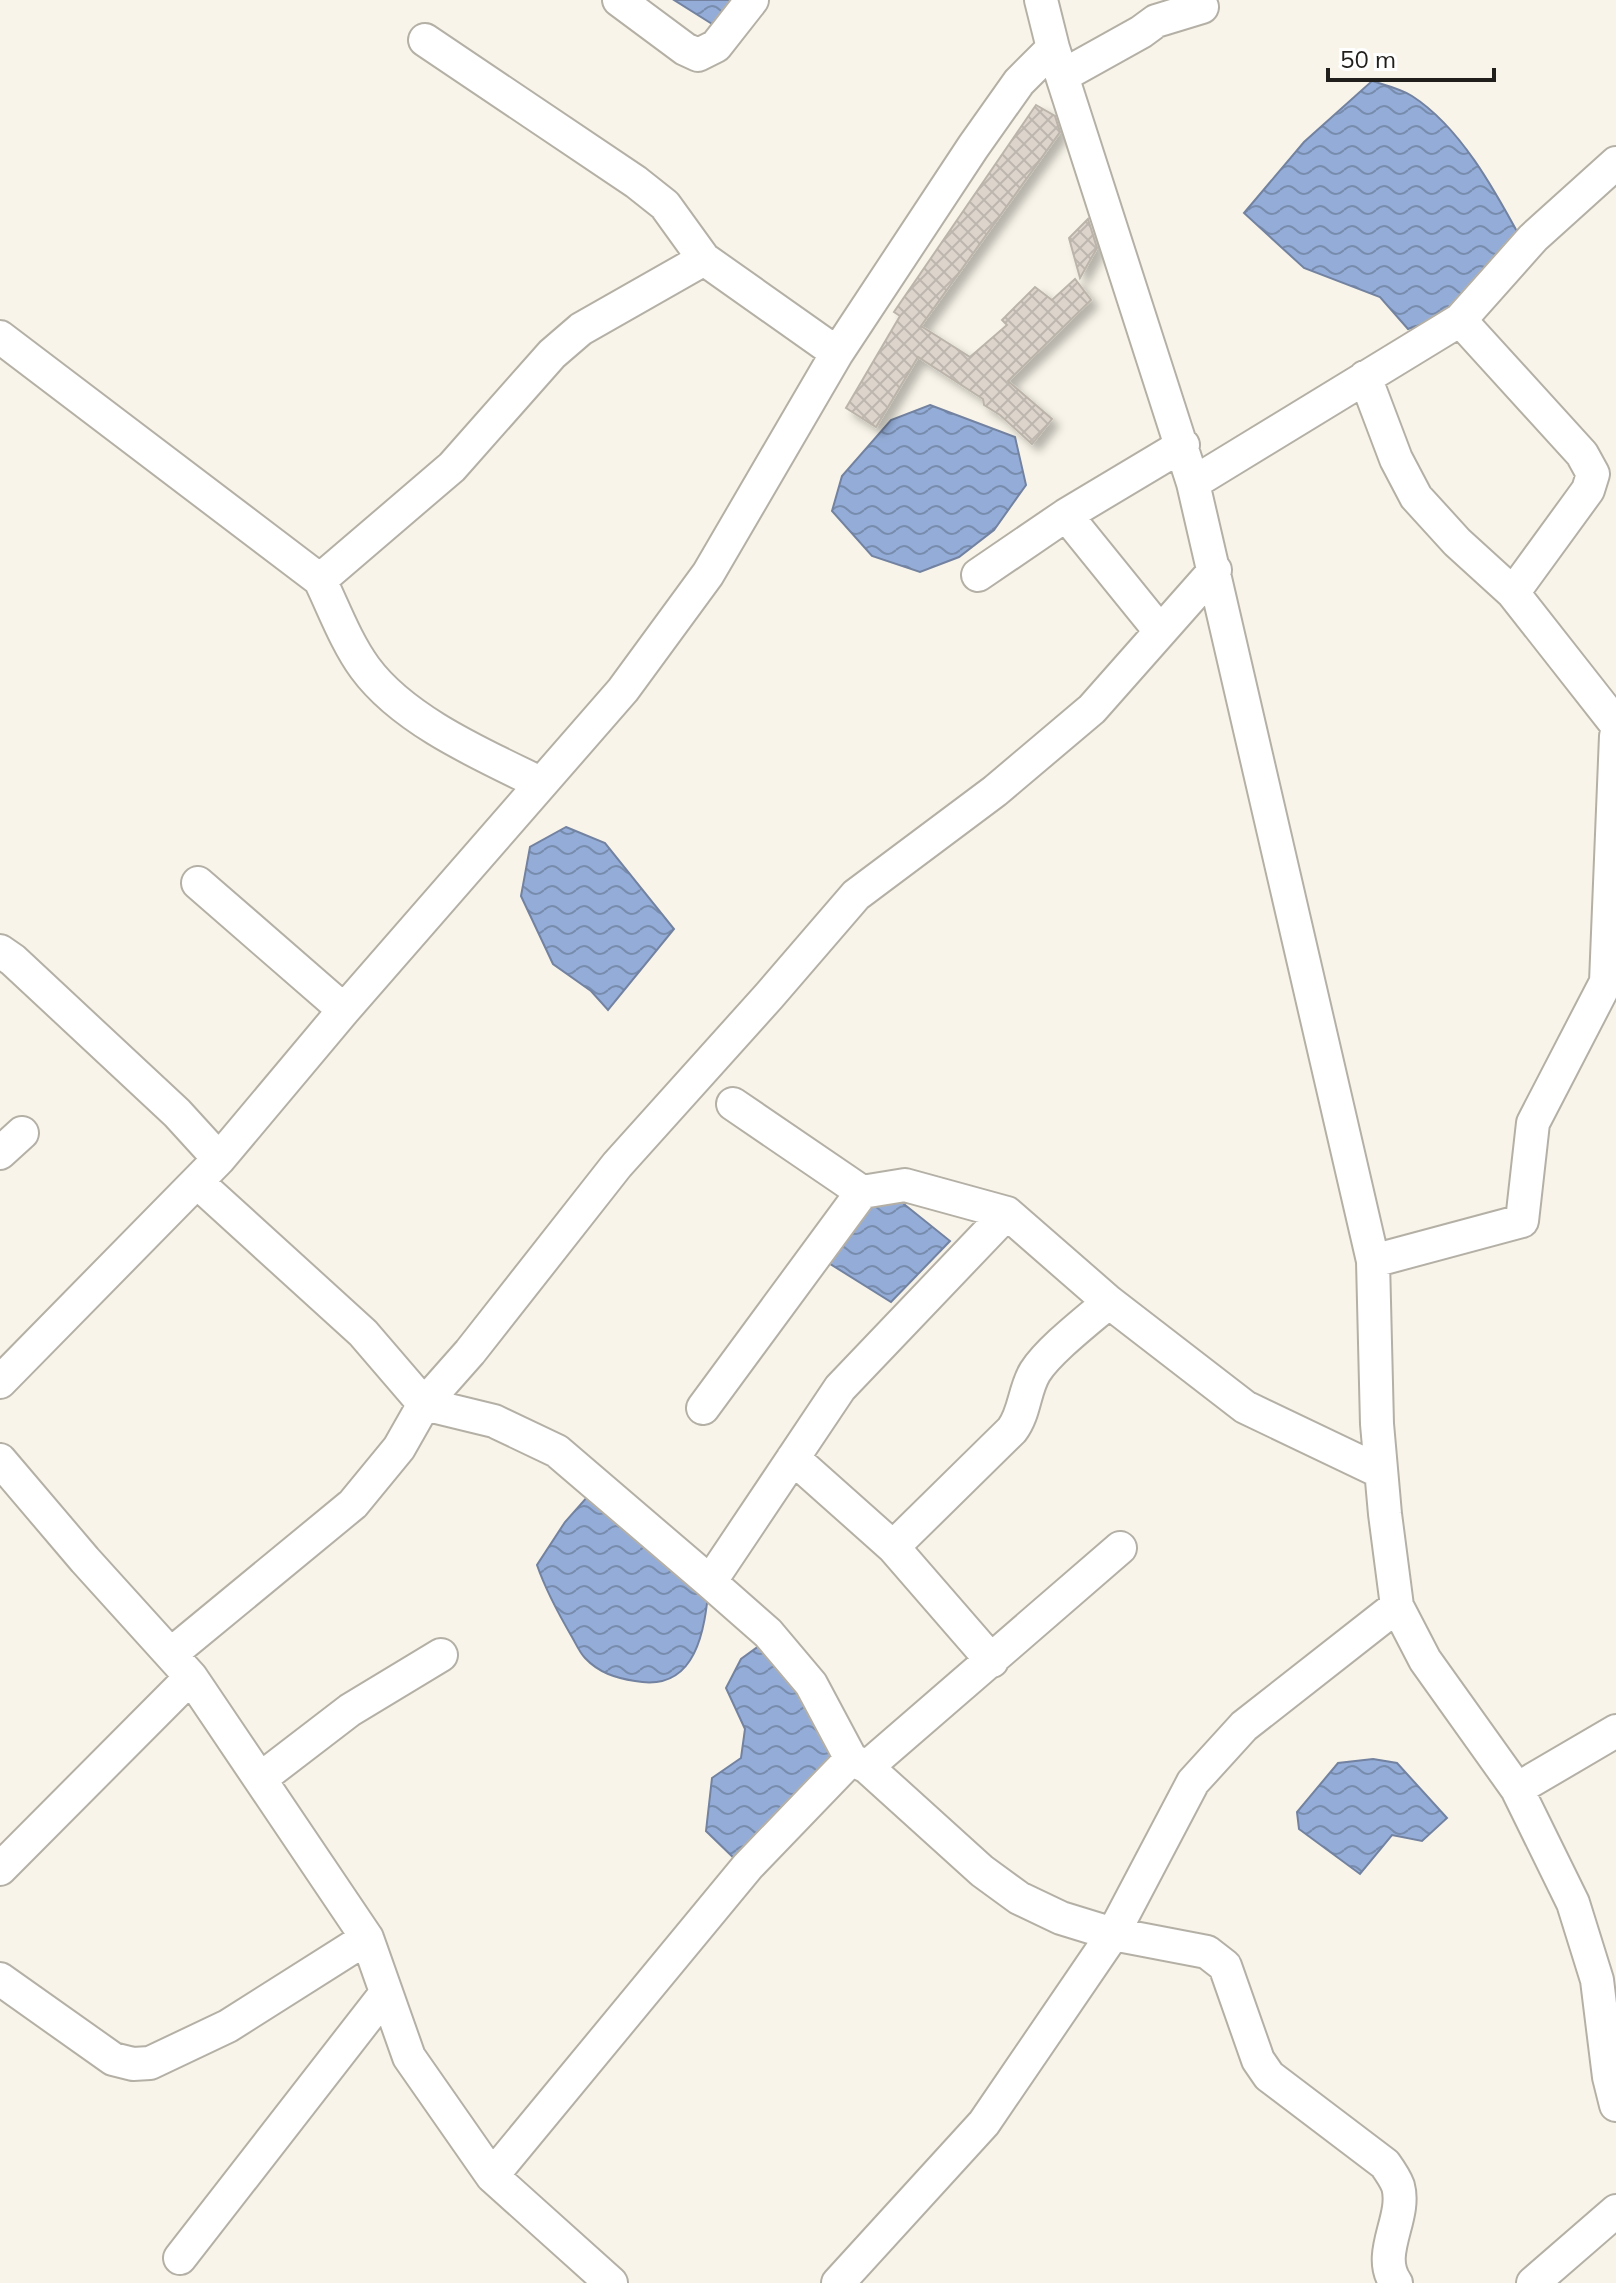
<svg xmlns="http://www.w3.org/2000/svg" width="1616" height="2283" viewBox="0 0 1616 2283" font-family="Mulish,sans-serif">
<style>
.water{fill:url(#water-waves);stroke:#7282a0;stroke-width:2}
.building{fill:url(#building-cross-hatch);stroke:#bbb4ab;stroke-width:2;filter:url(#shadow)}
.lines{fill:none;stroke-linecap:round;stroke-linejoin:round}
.minor-casing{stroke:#b5b0a6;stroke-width:36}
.minor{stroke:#fff;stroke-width:32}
</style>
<defs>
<pattern id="water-waves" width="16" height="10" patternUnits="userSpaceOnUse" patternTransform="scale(2)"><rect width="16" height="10" fill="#94add8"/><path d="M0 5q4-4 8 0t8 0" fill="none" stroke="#788cae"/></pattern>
<pattern id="building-cross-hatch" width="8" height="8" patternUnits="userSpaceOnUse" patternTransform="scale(2)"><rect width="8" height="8" fill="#ddd5cc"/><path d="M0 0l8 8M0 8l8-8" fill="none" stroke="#bdb6af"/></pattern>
<filter id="shadow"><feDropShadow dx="7" dy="7" stdDeviation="4" flood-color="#0004"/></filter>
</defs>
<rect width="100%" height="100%" fill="#f8f4e9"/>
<!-- water -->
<path class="water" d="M674 0H740L720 29Z
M1372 81C1385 85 1401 89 1412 96 1460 127 1494 189 1520 237L1488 264 1455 313 1408 329 1380 297 1304 268 1244 213 1304 142Z
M930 405 1015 437 1026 485 994 530 959 557 920 572 872 556 832 511 842 476 891 420Z
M566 827 605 843 674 929 608 1010 591 991 553 964 521 896 530 847Z
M879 1184 950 1241 891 1302 811 1252Z
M588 1496 709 1584C705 1629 697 1693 635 1681 616 1678 599 1673 585 1658 580 1653 576 1644 572 1637 558 1613 546 1591 537 1565L565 1522Z
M767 1640 833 1742 828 1766 739 1863 706 1831 712 1778 741 1758 745 1729 726 1688 741 1659Z
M1373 1759 1397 1763 1447 1818 1422 1841 1392 1835 1360 1874 1299 1829 1297 1812 1338 1763Z"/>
<!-- building -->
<path class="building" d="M1036 105 1055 116 1060 132 921 326 970 357 1007 325 1002 320 1035 287 1052 300 1075 279 1091 300 1008 381 1052 419 1032 444 1000 415 984 405 983 399 918 357 876 427 846 408 900 316 894 312Z
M1088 219 1097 248 1080 278 1069 238Z"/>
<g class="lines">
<!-- minor casing -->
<g class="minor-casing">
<path id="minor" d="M619 0 685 49 698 55 716 46 752 0
M1041 0 1053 48 1193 483 1373 1261 1377 1424 1385 1514 1397 1606 1425 1660 1517 1789 1573 1903 1597 1980 1609 2077 1616 2105
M425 40 636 182 665 205 704 259 837 353
M1062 76 1141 32 1156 21 1202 7
M1460 320 1582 454 1593 474 1588 490 1513 593
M0 337 320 580C334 609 346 642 365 668 404 721 483 755 540 783
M1365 377 1396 459 1416 497 1457 542 1513 593 1616 724
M1193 483 1460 320 1533 238 1616 163
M1066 515 1160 631
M978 575 1066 515 1183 445
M320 580 452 467 552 354 581 329 704 259
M198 883 344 1010
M0 951 13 960 177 1113 219 1159
M733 1104 862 1192 905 1185 1007 1213 1109 1302 1245 1407 1381 1472
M0 1153 22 1133
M197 1182 363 1333 424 1404 494 1421 557 1451 710 1582 768 1633 811 1684 851 1759 867 1767 982 1871 1019 1898 1061 1918 1113 1934 1207 1952 1225 1966 1258 2060 1269 2076 1385 2164C1390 2171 1395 2178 1398 2186 1407 2218 1375 2254 1396 2283
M1373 1261 1522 1221 1533 1123 1606 982 1616 736
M0 1382 219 1159 344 1010 623 690 708 574 837 353 973 147 1019 82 1053 48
M703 1408 862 1192
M793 1458 893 1547 992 1661
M0 1460 85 1560 191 1677 367 1938 409 2057 492 2176 611 2283
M893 1547 1012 1430C1025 1413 1024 1390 1035 1372 1049 1350 1088 1320 1109 1302
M710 1582 840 1388 1007 1213
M171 1654 353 1504 399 1448 424 1404 470 1352 617 1165 769 996 856 895 995 791 1092 709 1215 570
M867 1767 1120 1548
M260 1779 350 1710 441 1655
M1517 1789 1616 1731
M0 1869 191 1677
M0 1979 113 2059 133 2064 150 2063 228 2026 367 1938
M492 2176 748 1866 851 1759
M180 2258 386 1993
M838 2283 984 2123 1113 1934 1193 1782 1244 1726 1397 1606
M1533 2283 1616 2211"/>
</g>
<!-- minor -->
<use href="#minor" class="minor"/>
</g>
<!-- scale -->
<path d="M1328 68v12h166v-12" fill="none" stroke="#211f1c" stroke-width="4"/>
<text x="1340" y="68" font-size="24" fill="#211f1c" stroke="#ffffff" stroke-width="6" paint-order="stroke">50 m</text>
</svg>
